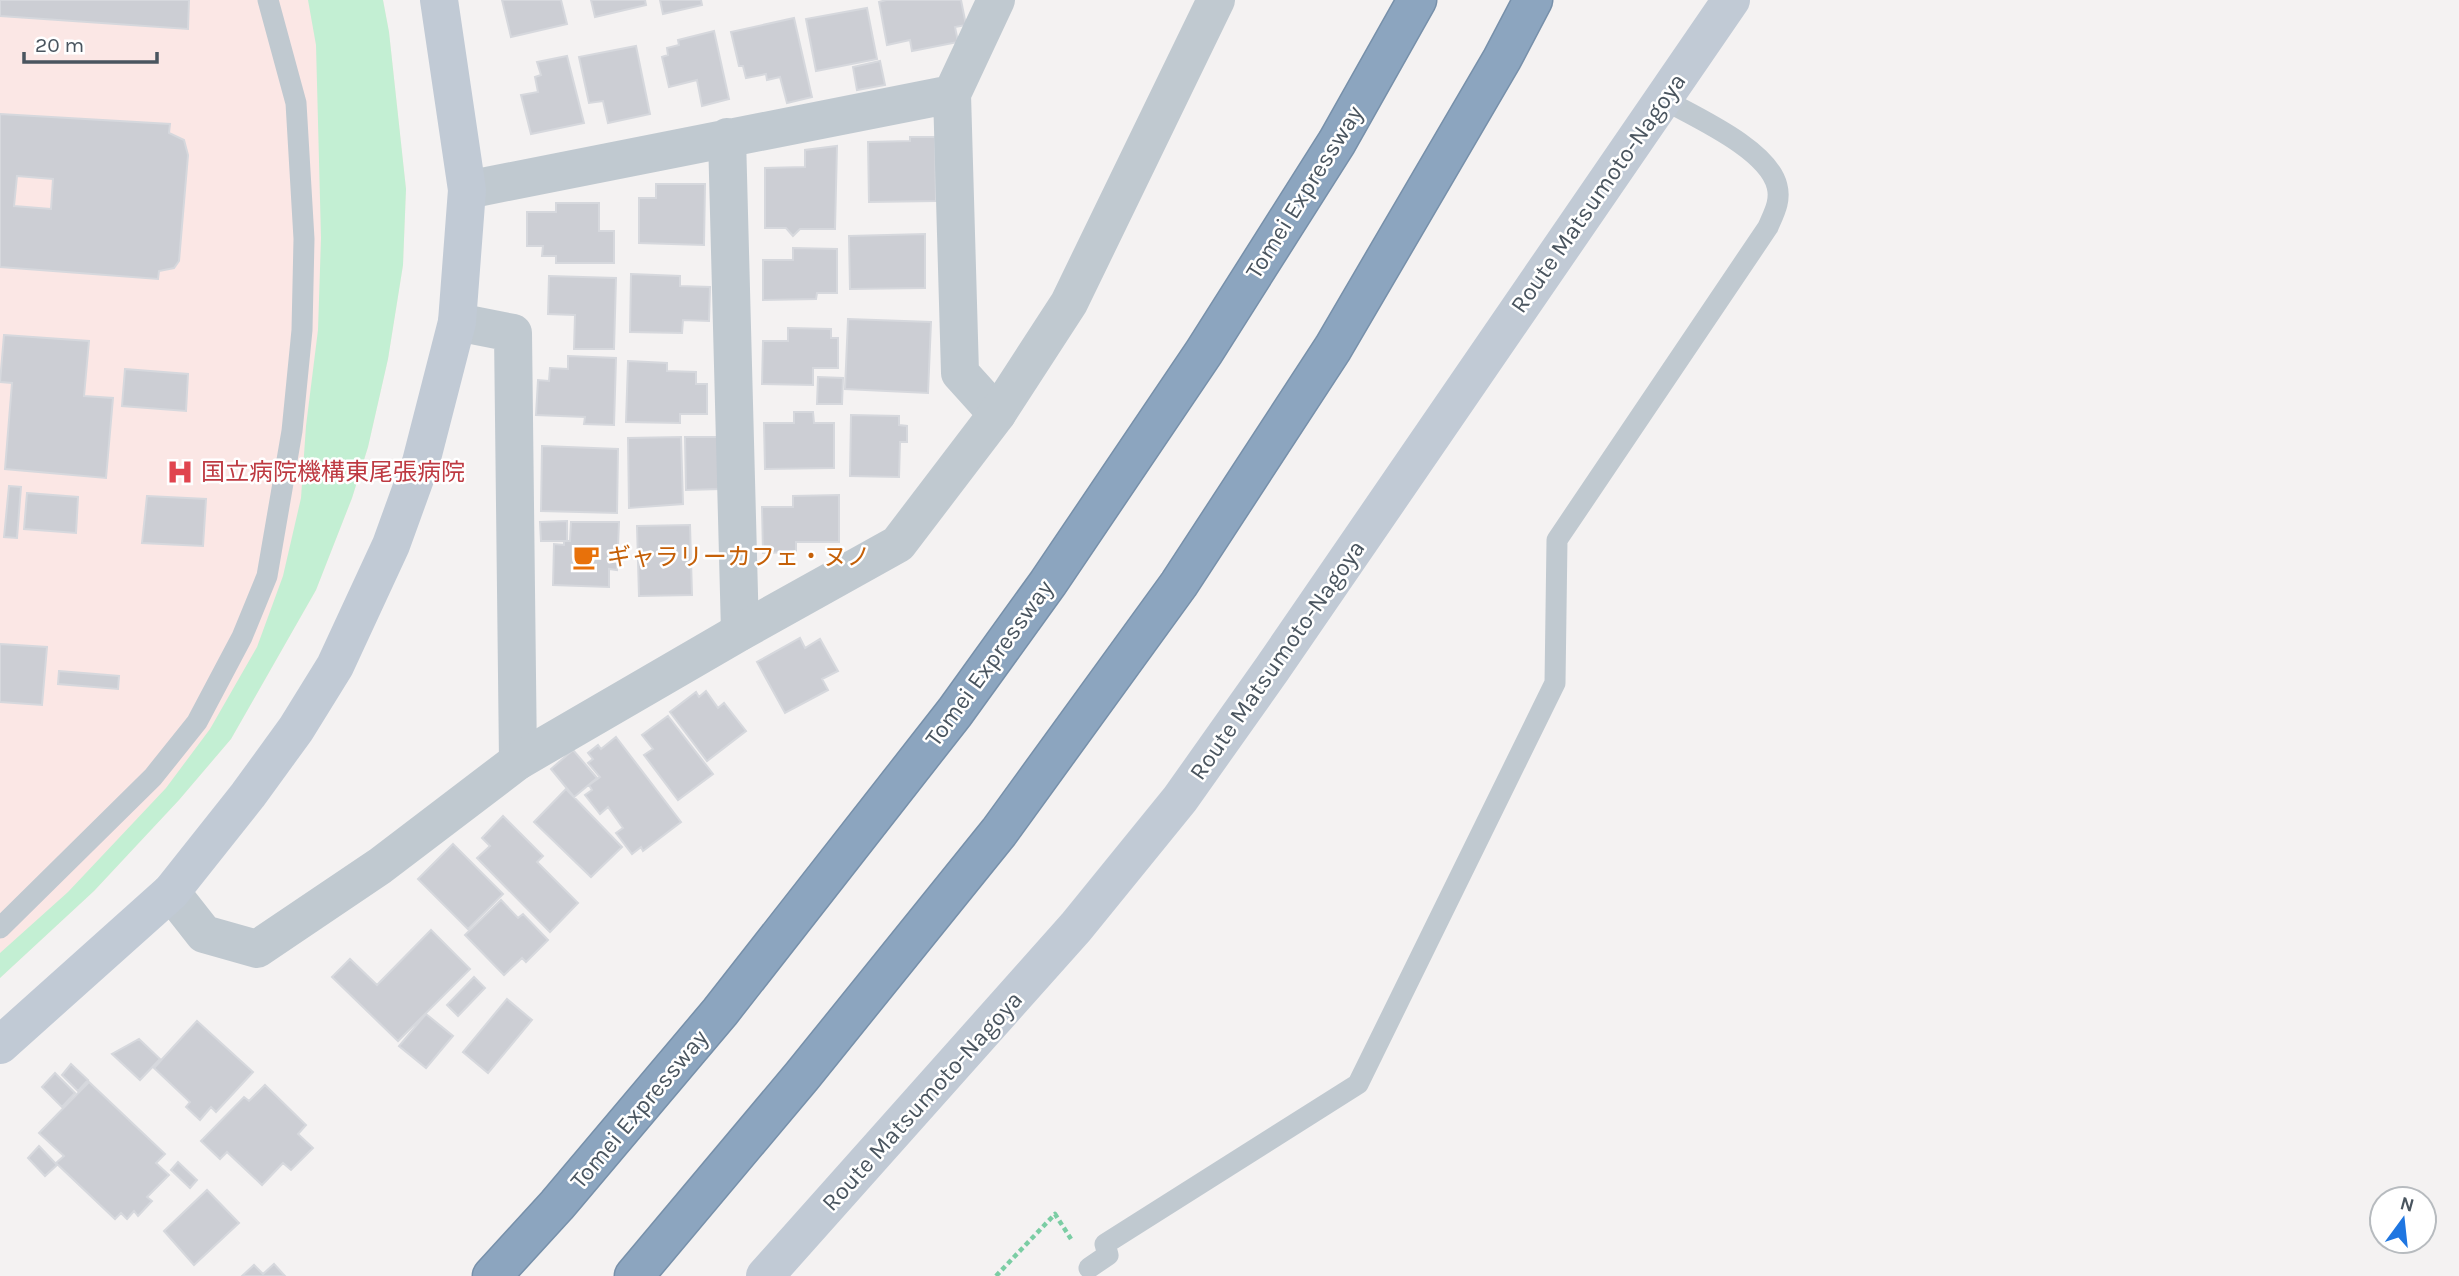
<svg xmlns="http://www.w3.org/2000/svg" width="2459" height="1276" viewBox="0 0 2459 1276" font-family="Karla,'Noto Sans JP',sans-serif">
<style>
.medical{fill:#fbe7e5}
.green{fill:#c3efd3}
.building{fill:#ccced4;stroke:#d6d8dd;stroke-width:2;fill-rule:evenodd}
.lines{fill:none;stroke-linecap:round;stroke-linejoin:round}
.motorway-casing{stroke:#7790aa;stroke-width:41}
.path{stroke:#7bcda4;stroke-width:4.5;stroke-dasharray:5 3.5;stroke-linecap:butt}
.service{stroke:#c0c9d0;stroke-width:21}
.minor{stroke:#c0c9d0;stroke-width:38}
.tertiary{stroke:#c0c9d0;stroke-width:38}
.secondary{stroke:#c1cad5;stroke-width:38}
.motorway{stroke:#8ca5bf;stroke-width:38}
.labels{text-anchor:middle;stroke-width:5;stroke-linejoin:round;paint-order:stroke}
.street-label{font-size:24px;fill:#4a555f;stroke:#fff}
.health-label{font-size:24px;fill:#be3a42;stroke:#fff;text-anchor:start}
.food-label{font-size:24px;fill:#c56008;stroke:#fff;text-anchor:start}
</style>
<rect width="100%" height="100%" fill="#f4f2f2"/>
<!-- medical -->
<path class="medical" d="M0 0H383L389 32 406 189 403 265 388 359 368 447 352 498 316 590 231 739 179 800 94 891 0 978Z"/>
<!-- green -->
<path class="green" d="M308 0H383L389 32 406 189 403 265 388 359 368 447 352 498 316 590 231 739 179 800 94 891 0 978V953L68 892 166 788 210 729 257 647 283 576 301 498 306 426 318 330 321 238 316 45Z"/>
<!-- building -->
<path class="building" d="M0 0H189L188 29 0 16Z
M502 0H561L567 24 511 37Z
M591 0H645L646 5 595 17Z
M660 0H701L702 5 663 14Z
M886 0H961L966 25 955 27 958 42 912 51 910 40 887 45 879 2Z
M867 8 877 59 816 71 806 19Z
M794 18 812 97 787 103 780 77 767 80 766 74 746 78 743 66H739L731 32Z
M714 31 729 99 702 106 697 80 669 87 662 57 668 55 667 48 679 45 678 40Z
M636 46 650 114 608 123 603 101 589 103 579 57Z
M567 56 584 123 531 134 521 95 538 92 535 77 541 75 537 62Z
M880 61 885 85 857 90 853 67Z
M0 114 170 124 169 133 184 140 188 155 179 261 174 268 159 271 158 279 0 267ZM17 176 53 179 51 209 14 206Z
M910 137H935L936 201 869 202 868 142 910 141Z
M837 146 835 229H800L793 236 786 228H765V168L805 167V150Z
M656 184H705L704 245 639 243V198H656Z
M556 203H599V231H614V263H556V256H542L543 246H527V212H556Z
M925 234V288L850 289 849 236Z
M793 248 837 249V293H817L816 299 763 300V260H793Z
M631 274 680 276V286L710 287 709 321 683 320 682 333 630 332Z
M549 276 616 278 614 349H574L575 315 548 314Z
M848 319 931 322 928 393 845 389Z
M788 328 831 329V338H838V368H813V385L762 384 763 341H788Z
M4 335 89 341 84 396 113 398 106 478 5 469 12 383 0 382Z
M568 356 616 358 614 425 584 424 585 417 536 415 538 380 549 381 550 368 568 369Z
M628 361 667 363V371L696 372V384H707V414H680V423L626 422Z
M125 369 188 374 186 411 122 406Z
M818 377 843 378 842 404H817Z
M794 412H813L814 423H834V468L765 469 764 423H794Z
M851 415 899 416V425L907 426V442H900L899 477 850 476Z
M681 437 683 504 629 508 628 438Z
M685 437H718L720 489 686 490Z
M542 446 618 449 617 513 541 511Z
M9 486 21 487 17 538 4 537Z
M27 493 78 497 76 533 24 529Z
M839 495V542H796V552L763 553 762 507H793V496Z
M147 496 206 499 203 546 142 543Z
M567 521V541H541L540 522Z
M571 522H619L617 570 609 569V587L553 585 554 544 564 545V541H570Z
M690 525 692 595 639 596 637 526Z
M800 638 805 648 820 639 838 671 822 679 828 690 785 713 757 662Z
M0 644 47 647 42 705 0 702Z
M59 671 119 676 118 689 58 684Z
M706 691 718 708 724 703 746 731 707 761 670 712 696 692 699 697Z
M668 716 713 774 678 800 644 755 653 749 642 735Z
M616 737 681 822 643 851 641 847 632 854 616 833 623 828 608 807 600 814 585 795 592 790 589 785 600 777 588 763 593 759 588 753 598 745 601 749Z
M573 750 597 778 574 797 551 769Z
M566 789 622 847 591 877 534 822Z
M503 816 543 856 537 862 578 903 550 932 477 858 490 846 482 838Z
M453 844 503 894 468 929 418 879Z
M501 900 518 918 523 914 548 940 526 962 522 958 504 975 465 935Z
M431 930 470 969 398 1041 332 977 350 959 377 985Z
M474 977 485 988 458 1016 447 1005Z
M507 999 532 1020 488 1073 463 1052Z
M426 1014 453 1036 426 1068 399 1046Z
M197 1021 253 1072 216 1112 211 1107 200 1120 186 1107 190 1102 154 1068Z
M139 1039 160 1059 140 1080 112 1054Z
M71 1064 88 1080 78 1091 62 1075Z
M55 1073 75 1093 62 1107 42 1087Z
M89 1082 165 1154 156 1163 169 1175 147 1197 152 1201 138 1216 134 1211 127 1219 121 1213 115 1219 56 1163 64 1156 39 1133Z
M265 1085 306 1125 298 1134 313 1148 291 1170 283 1163 262 1185 227 1152 220 1159 201 1141 244 1097 249 1101Z
M39 1146 57 1165 45 1176 28 1158Z
M178 1162 197 1180 190 1188 171 1170Z
M207 1190 239 1223 194 1265 164 1231Z
M274 1264 285 1276H242L254 1265 263 1274Z"/>
<g class="lines">
<!-- motorway casing -->
<g class="motorway-casing">
<path id="motorway" d="M492 1276 557 1205 720 1012 955 712 1048 583 1204 352 1337 142 1417 0
M634 1276 802 1076 999 832 1179 584 1333 348 1502 59 1533 0"/>
</g>
<!-- path -->
<path class="path" d="M996 1276 1055 1214 1071 1239"/>
<!-- service -->
<path class="service" d="M0 928 153 777 197 722 242 637 267 576 292 431 302 330 304 239 296 103 268 0
M1089 1268 1108 1255 1105 1244 1358 1084 1555 683 1557 540 1768 227C1774 213 1781 201 1777 186 1768 149 1695 117 1663 99"/>
<!-- minor -->
<path class="minor" d="M996 0 952 94 960 373 997 414
M727 137 740 632
M467 190 952 94
M457 322 513 333 518 761"/>
<!-- tertiary -->
<path class="tertiary" d="M171 892 204 934 257 949 380 866 518 761 740 632 898 544 997 414 1069 303 1216 0"/>
<!-- secondary -->
<path class="secondary" d="M0 1045 171 892 248 795 296 729 335 666 391 545 421 462 457 322 467 190 439 0
M765 1276 1076 927 1180 799 1272 669 1731 0"/>
<!-- motorway -->
<use href="#motorway" class="motorway"/>
</g>
<!-- icons -->
<defs>
<g id="hospital-bare" transform="scale(2.1)"><path d="M-5-5h3v3.5h4V-5h3V5h-3V1.5h-4V5h-3Z" fill="#e0444e" stroke="#fff" stroke-width="2.5" paint-order="stroke"/></g>
<g id="cafe-bare" transform="scale(2.1)"><path d="M-5.5-4.5H6V0H3Q3 3.5 0 3.5H-2.5Q-5.5 3.5-5.5 0ZM3-3.2v2h1.7v-2ZM-6 4.5H4V6H-6Z" fill="#e8710a" stroke="#fff" stroke-width="2.5" paint-order="stroke"/></g>
</defs>
<g fill-rule="evenodd">
<use href="#hospital-bare" x="180" y="472"/>
<use href="#cafe-bare" x="586" y="557"/>
</g>
<g class="labels">
<!-- street labels -->
<g class="street-label">
<text transform="translate(1304 192) rotate(-58)" y="8">Tomei Expressway</text>
<text transform="translate(1598 193) rotate(-55)" y="8">Route Matsumoto-Nagoya</text>
<text transform="translate(1277 660) rotate(-55)" y="8">Route Matsumoto-Nagoya</text>
<text transform="translate(989 663) rotate(-54)" y="8">Tomei Expressway</text>
<text transform="translate(922 1101) rotate(-48)" y="8">Route Matsumoto-Nagoya</text>
<text transform="translate(639 1109) rotate(-50)" y="8">Tomei Expressway</text>
</g>
<!-- health labels -->
<g class="health-label">
<text x="201" y="480">国立病院機構東尾張病院</text>
</g>
<!-- food labels -->
<g class="food-label">
<text x="607" y="565">ギャラリーカフェ・ヌノ</text>
</g>
</g>
<!-- north arrow -->
<g transform="translate(2403 1220) rotate(15)"><circle r="33" fill="#ffffff" stroke="#b7bbbf" stroke-width="2"/>
<path d="M0-5L12 26L0 18L-12 26Z" fill="#1f76e1"/>
<text y="-10" font-size="19" font-weight="bold" text-anchor="middle" fill="#4a555f">N</text>
</g>
<!-- scale -->
<path d="M24 52v10h133v-10" fill="none" stroke="#4a555f" stroke-width="3.5"/>
<text x="35" y="52" font-size="21" fill="#4a555f" stroke="#ffffff" stroke-width="5" paint-order="stroke">20 m</text>
</svg>
